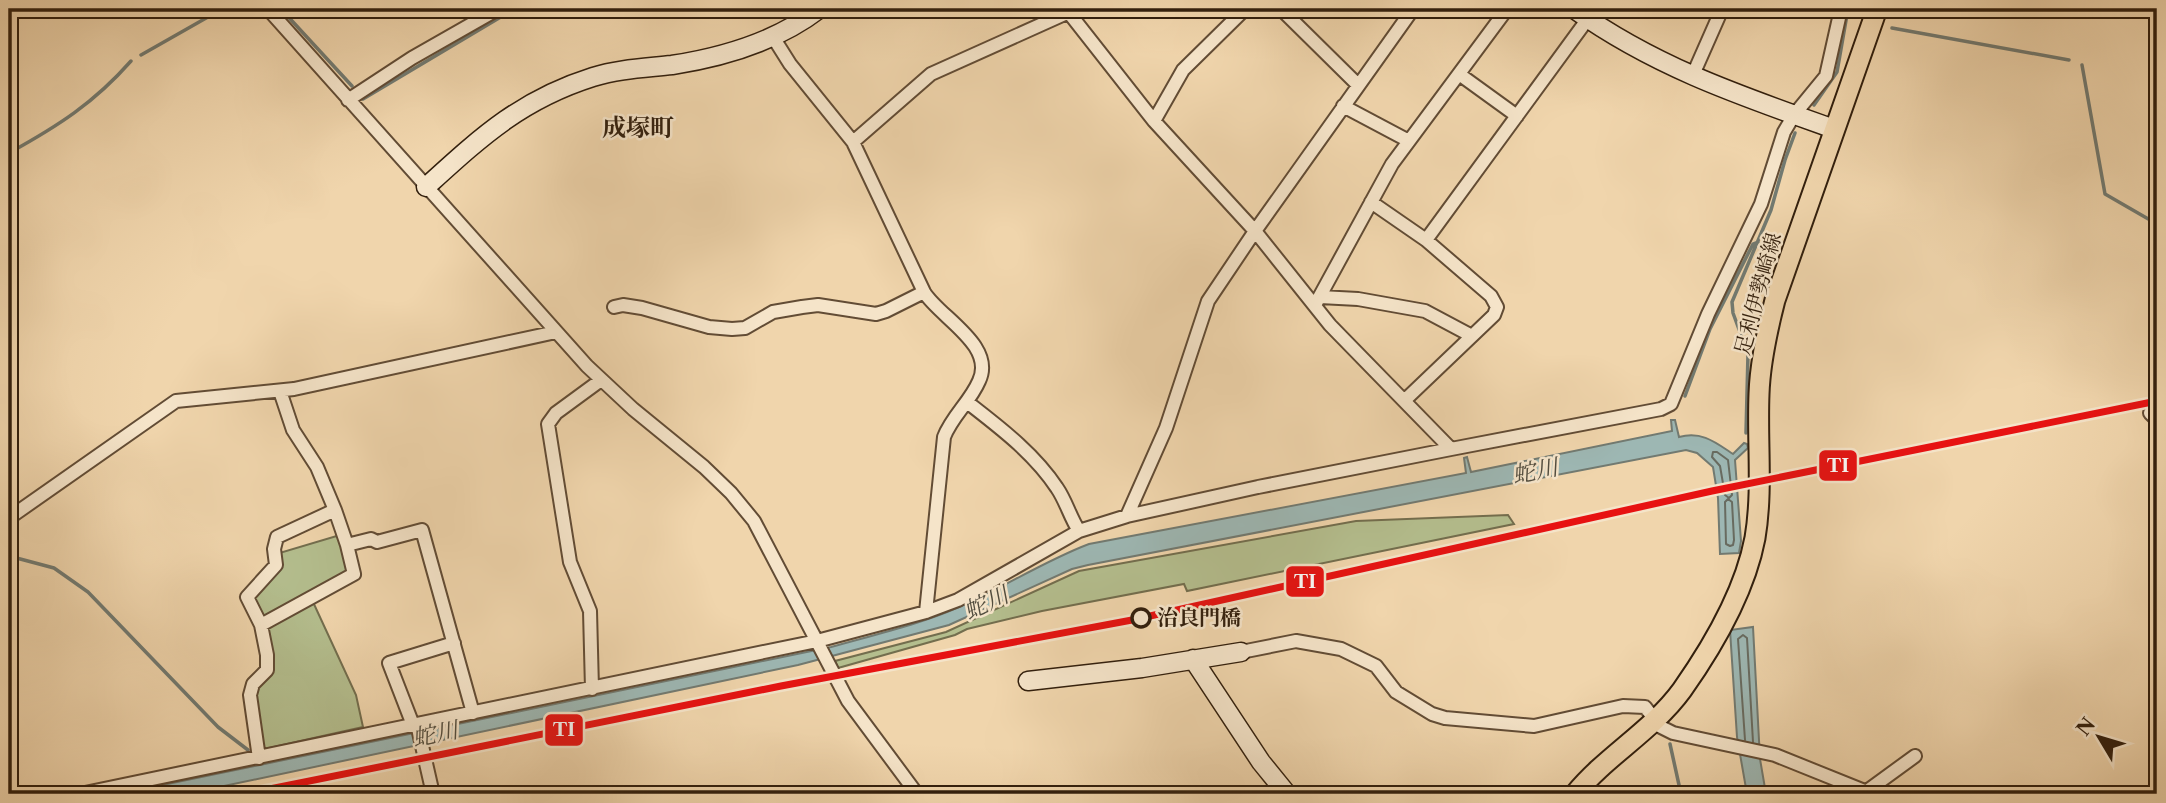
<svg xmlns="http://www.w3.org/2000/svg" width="2166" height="803" viewBox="0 0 2166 803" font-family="'Libre Caslon Text','Noto Serif JP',serif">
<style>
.green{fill:#b4be8e;stroke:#736e4e;stroke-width:2}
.water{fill:#9db7b3;stroke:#727a71;stroke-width:2}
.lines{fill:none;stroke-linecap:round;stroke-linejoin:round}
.shore{stroke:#686b60;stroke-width:2}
.stream{stroke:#727a71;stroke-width:3.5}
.street-casing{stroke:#624c35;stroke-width:16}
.secondary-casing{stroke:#321f0d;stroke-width:21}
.primary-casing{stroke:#321f0d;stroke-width:23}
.street{stroke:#f5e4c9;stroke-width:12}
.secondary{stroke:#f5e4c9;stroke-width:18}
.primary{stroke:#f0d5ac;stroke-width:19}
.rail-1-casing{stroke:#f5e4c9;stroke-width:12}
.rail-1{stroke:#e71212;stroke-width:7}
.stop-dot{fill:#f5e4c9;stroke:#321f0d;stroke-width:3.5}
.labels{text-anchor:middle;stroke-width:5;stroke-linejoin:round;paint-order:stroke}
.street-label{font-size:21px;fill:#321f0d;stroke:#f5e4c9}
.stop-label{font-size:21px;font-weight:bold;fill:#321f0d;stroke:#f5e4c9;text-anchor:start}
.water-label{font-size:23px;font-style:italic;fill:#524d3f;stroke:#f5e4c9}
.quarter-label{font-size:24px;font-weight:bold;fill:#321f0d;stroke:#f5e4c9}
.line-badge{stroke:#f5e4c9;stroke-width:2.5}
.badge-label{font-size:19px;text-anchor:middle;font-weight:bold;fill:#fff}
</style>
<rect width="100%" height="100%" fill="#f0d5ac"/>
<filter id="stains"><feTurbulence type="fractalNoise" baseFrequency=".00286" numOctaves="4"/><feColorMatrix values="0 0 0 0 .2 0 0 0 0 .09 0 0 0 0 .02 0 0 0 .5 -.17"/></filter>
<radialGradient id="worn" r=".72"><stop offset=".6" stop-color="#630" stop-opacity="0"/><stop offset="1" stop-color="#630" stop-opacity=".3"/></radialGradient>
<!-- green -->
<path class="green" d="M1508 515 1514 524 1187 591 1184 584 1042 611 967 629 955 635 838 668 835 661 946 632 1079 571 1356 521Z
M340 535 351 572 262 623 249 598 276 554Z
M313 602 356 695 363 727 260 750 255 686 269 670 264 627Z"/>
<!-- water -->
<path class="water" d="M1671 420H1675L1679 437C1702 431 1715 442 1733 454L1744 443 1747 444 1748 448 1735 460 1741 541 1739 553 1720 554 1718 498 1713 467 1697 453 1686 450 1088 565 1072 569 949 625 798 665 186 794H119L831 647C873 635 918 625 959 607 1003 588 1044 561 1089 544L1466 473 1464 458 1467 457 1471 472 1672 431Z
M1753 627 1760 759 1766 794H1747L1737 737 1730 630Z"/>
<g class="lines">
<!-- shore -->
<path class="shore" d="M1713 452H1717L1728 460 1732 495 1729 498 1725 495 1720 466 1712 457Z
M1728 499 1732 502 1734 540 1733 545 1730 546 1726 544 1725 502Z
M1745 740 1738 639 1743 635 1747 638 1753 742"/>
<!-- stream -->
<path class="stream" d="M281 9 352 86
M1892 28 2069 60
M141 55 222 9
M2082 65 2105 194 2157 224
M363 99 514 9
M1814 105 1837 72 1848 9
M9 153C58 126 94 103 131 61
M1685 396 1710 329 1753 244 1758 242
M1746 433 1748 354 1733 313 1732 302 1771 210 1785 160 1795 133
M9 556 54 568 88 592 218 727 248 750
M1670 744 1681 794"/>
<!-- street casing -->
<g class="street-casing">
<path id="street" d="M268 9 587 366 633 409 704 467 731 493 754 521 848 701 917 794
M1066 9 1154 121 1255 231 1330 325 1451 449 1661 409 1671 404 1708 314 1761 204 1784 132 1794 115 1826 76 1841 9
M1281 9 1358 85
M773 37 790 64 853 142 924 292C939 317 996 345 979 381 970 402 952 416 944 437L926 612
M1459 74 1517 116
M1692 77 1722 9
M348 100 412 58 498 9
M1343 106 1409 141
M1154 121 1183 70 1245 9
M853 142 931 74 1069 12
M1371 202 1426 240 1491 296 1497 307 1494 315 1405 400
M1426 240 1595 9
M1320 297 1358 299 1425 311 1472 336
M1315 305 1392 164 1507 9
M614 307 623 305 642 308 709 327 732 329 745 328 773 312 802 307 818 305 876 314 886 311 924 292
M280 391 293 430 317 467 335 510
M967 402C999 427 1034 453 1057 488 1066 501 1070 517 1079 531
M2150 413 2157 420
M1127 516 1166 428 1208 301 1255 231 1413 9
M9 518 176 401 294 389 556 332
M261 625 247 597 276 565 274 549 277 537 335 510 347 545
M1241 652 1296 641 1341 649 1376 666 1396 692 1432 714 1445 718 1534 726 1623 706 1645 707 1661 727 1673 733 1775 755 1872 794
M592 689 590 611 570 562 548 424 556 413 601 380
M417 724 433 794
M413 725 389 663 454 643
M259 758 250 695 253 684 267 670V655L261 625 354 574 347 545 371 539 377 542 422 530 473 713
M1867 791 1915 756
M80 794 817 641 926 612 958 600 1079 531 1127 516 1258 487 1451 449"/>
</g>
<!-- secondary casing -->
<g class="secondary-casing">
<path id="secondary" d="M1574 9C1655 67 1741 96 1834 129
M426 187C480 138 520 100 593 77 618 69 645 68 672 65 724 57 776 42 819 9
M1193 659 1261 762 1287 794
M1028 681 1142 668 1241 652"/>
</g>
<!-- primary casing -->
<g class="primary-casing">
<path id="primary" d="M1575 794C1607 755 1652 731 1682 690 1713 646 1745 591 1755 538 1763 491 1757 442 1759 394 1760 362 1767 331 1775 300L1877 9"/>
</g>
<!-- street -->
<use href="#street" class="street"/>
<!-- secondary -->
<use href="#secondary" class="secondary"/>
<!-- primary -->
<use href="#primary" class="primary"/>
<!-- rail-1 casing -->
<g class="rail-1-casing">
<path id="rail-1" d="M245 794 781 686 1132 620 1712 491 2157 401"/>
</g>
<!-- rail-1 -->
<use href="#rail-1" class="rail-1"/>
</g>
<!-- markers -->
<circle class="stop-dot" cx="1141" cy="618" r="9"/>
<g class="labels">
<!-- street labels -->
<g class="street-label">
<text transform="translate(1758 294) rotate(-75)" y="7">足利伊勢崎線</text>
</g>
<!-- stop labels -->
<g class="stop-label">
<text x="1157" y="625">治良門橋</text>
</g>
<!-- water labels -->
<g class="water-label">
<text transform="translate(1535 471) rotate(-11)" y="8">蛇川</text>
<text transform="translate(986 603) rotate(-25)" y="8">蛇川</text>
<text transform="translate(435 734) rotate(-12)" y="8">蛇川</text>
</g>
<!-- quarter labels -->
<g class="quarter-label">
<text x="638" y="136">成塚町</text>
</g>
</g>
<g class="line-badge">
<rect x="1818" y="449" width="40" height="33" rx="7" fill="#e71212"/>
<rect x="1285" y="565" width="40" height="33" rx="7" fill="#e71212"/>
<rect x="544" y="713" width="40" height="34" rx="7" fill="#e71212"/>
</g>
<g class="badge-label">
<text x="1838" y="472">TI</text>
<text x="1305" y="588">TI</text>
<text x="564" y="736">TI</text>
</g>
<!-- margin -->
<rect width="2166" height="803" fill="none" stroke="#f0d5ac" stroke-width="35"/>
<rect x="10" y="10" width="2145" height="782" fill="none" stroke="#321f0d" stroke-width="3.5"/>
<rect x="18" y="18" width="2131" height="768" fill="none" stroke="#321f0d" stroke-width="2"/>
<!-- north arrow -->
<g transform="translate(2099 737) rotate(308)" stroke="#f5e4c9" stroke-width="5" paint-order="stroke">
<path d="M0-5L12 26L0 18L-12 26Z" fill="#321f0d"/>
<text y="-10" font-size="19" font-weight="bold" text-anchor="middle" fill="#321f0d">N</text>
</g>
<rect width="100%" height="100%" filter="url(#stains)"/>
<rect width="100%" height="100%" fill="url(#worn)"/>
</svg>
